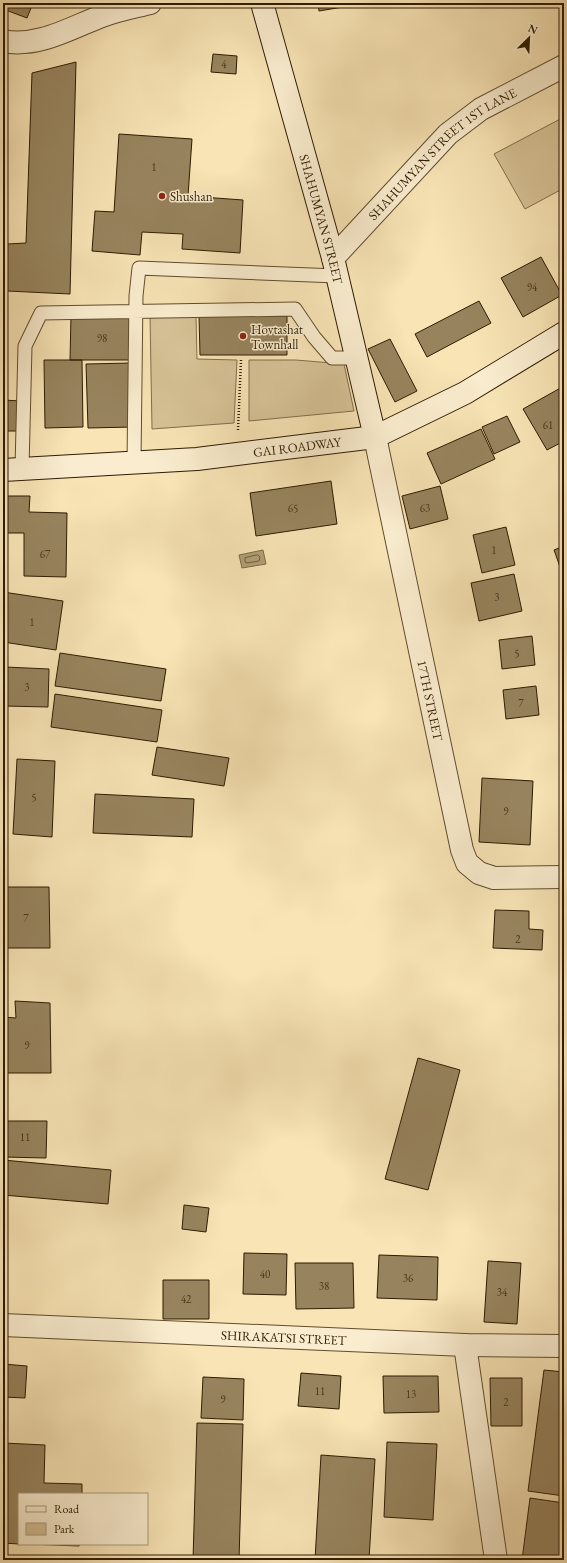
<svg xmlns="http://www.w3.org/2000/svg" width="567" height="1563" viewBox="0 0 567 1563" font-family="'EB Garamond',serif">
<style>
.green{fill:#d6c296;stroke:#826e4b}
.water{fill:#b3a077;stroke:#7e6b47}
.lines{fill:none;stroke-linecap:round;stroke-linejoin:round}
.shore{stroke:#705e3c;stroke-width:1}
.building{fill:#97845e;stroke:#2e1b00}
.service-casing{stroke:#604d2d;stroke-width:15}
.minor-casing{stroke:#604d2d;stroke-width:24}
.secondary-casing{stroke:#2e1b00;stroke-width:24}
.path{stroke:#2e1b00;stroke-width:2.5;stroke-dasharray:1 2;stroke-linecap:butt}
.service{stroke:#faedcf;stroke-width:13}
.minor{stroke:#faedcf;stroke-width:22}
.secondary{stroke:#faedcf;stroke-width:22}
.poi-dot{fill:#8f2418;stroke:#faedcf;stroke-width:1.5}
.labels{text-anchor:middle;stroke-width:3;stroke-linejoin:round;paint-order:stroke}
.number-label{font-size:11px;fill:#483518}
.street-label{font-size:13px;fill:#2e1b00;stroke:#faedcf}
.poi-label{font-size:13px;fill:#2e1b00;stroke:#faedcf;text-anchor:start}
</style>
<rect width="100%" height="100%" fill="#f8e4b5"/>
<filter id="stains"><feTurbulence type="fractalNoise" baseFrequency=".005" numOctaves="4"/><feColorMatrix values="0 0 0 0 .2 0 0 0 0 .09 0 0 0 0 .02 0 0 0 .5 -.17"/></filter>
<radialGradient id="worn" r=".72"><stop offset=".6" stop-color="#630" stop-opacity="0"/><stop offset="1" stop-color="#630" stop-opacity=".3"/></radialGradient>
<!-- green -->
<path class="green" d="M564 117V188L525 209 494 154Z
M150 316H196L197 359 237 360 234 423 152 429Z
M249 360H296L344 364 354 411 249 421Z"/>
<!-- water -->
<path class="water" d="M263 550 266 564 242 568 239 555Z"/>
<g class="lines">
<!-- shore -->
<path class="shore" d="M258 555 260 557 259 561 247 563 245 562V558Z"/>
</g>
<!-- building -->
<path class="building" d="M3 3H33L27 18 3 9Z
M318 3H367L319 11Z
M213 54 237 56 236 74 211 72Z
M76 62 70 294 7 291V244L26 243 32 73Z
M119 134 192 139 188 196 243 200 240 253 182 249 183 234 142 232 140 255 92 251 95 211 114 212Z
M541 257 562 295 523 317 501 278Z
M3 258H5L3 313Z
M479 301 491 323 427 357 415 334Z
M71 315H133V360H70Z
M199 316H287V355H200Z
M390 339 417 391 395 402 368 349Z
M44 360H82L83 427 45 428Z
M131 363 133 427 88 428 86 364Z
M564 386V441L547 450 523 409Z
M3 400 21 401 20 431H3Z
M507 416 520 442 494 454 482 427Z
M481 429 495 459 441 484 427 453Z
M331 481 337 524 256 536 250 493Z
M440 486 448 519 410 529 402 496Z
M3 496H30L29 512 67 513 66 577 24 576V533H3Z
M506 527 515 565 482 573 473 535Z
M564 546V578L554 550Z
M514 574 522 611 479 621 471 583Z
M3 592 63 601 56 650 3 642Z
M532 636 535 665 502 669 499 640Z
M60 653 166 669 161 701 55 686Z
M5 667 49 669 48 707 4 706Z
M536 686 539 715 506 719 503 690Z
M55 694 162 710 157 742 51 727Z
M157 747 229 758 224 786 152 775Z
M17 759 55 761 52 837 13 834Z
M482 778 533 781 530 845 479 842Z
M95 794 194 799 192 837 93 833Z
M3 887H49L50 948H3Z
M495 910 529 911V929L543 930 542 950 493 948Z
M15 1001 50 1003 51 1073H3V1017L16 1018Z
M418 1058 460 1070 428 1190 385 1179Z
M5 1121H47L46 1158 3 1157Z
M3 1160 111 1170 108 1204 3 1195Z
M184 1205 209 1208 206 1232 182 1229Z
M244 1253 287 1254 286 1295 243 1294Z
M379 1255 438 1257 437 1300 377 1298Z
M488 1261 521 1263 517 1324 484 1322Z
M295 1263H353L354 1308 296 1309Z
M163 1280H209V1319H163Z
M3 1364 27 1366 25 1398 3 1397Z
M544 1370 564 1372V1496L528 1491Z
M301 1373 341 1376 339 1409 298 1406Z
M383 1376H438L439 1412 384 1413Z
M203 1377 244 1379 243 1420 201 1418Z
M490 1378H522V1426H491Z
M197 1423 243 1424 239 1560H193Z
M387 1442 437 1444 433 1520 384 1517Z
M3 1443 45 1445 44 1483 82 1484V1494H19V1544L3 1543Z
M321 1455 375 1459 369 1560H315Z
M530 1498 564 1503V1560H522Z
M29 1544H80L79 1546Z"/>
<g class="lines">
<!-- service casing -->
<g class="service-casing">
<path id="service" d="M134 462 136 296 139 268 337 276
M22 468 25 346 41 313 295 309 314 337 332 358H357"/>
</g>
<!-- minor casing -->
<g class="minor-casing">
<g id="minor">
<path d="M3 41C38 48 70 28 102 16 117 10 134 7 150 3"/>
<path id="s1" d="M333 258 448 134 481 109 564 66"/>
<path id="s2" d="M375 437 462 850 467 863 479 873 494 878 564 877"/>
<path id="s3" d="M3 1325 465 1345 564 1346"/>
<path d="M465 1345 496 1560"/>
</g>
</g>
<!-- secondary casing -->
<g class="secondary-casing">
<g id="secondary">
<path id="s4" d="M262 3 333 258 375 437"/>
<path id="s5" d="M3 470 197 459 375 437 465 393 564 333"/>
</g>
</g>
<!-- path -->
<path class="path" d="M238 430 241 360"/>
<!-- service -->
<use href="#service" class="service"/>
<!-- minor -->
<use href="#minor" class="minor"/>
<!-- secondary -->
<use href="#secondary" class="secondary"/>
</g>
<!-- markers -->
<g class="poi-dot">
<circle cx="162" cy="196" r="4"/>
<circle cx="243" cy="336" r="4"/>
</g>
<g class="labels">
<!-- number labels -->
<g class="number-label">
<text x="224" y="68">4</text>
<text x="154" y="171">1</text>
<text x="532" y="291">94</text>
<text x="102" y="342">98</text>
<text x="548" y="429">61</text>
<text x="293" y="512">65</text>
<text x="425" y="512">63</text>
<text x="494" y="554">1</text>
<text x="45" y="558">67</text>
<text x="497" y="601">3</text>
<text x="32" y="626">1</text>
<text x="517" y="657">5</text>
<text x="27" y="691">3</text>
<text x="521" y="707">7</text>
<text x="34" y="801">5</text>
<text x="506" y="815">9</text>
<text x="26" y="922">7</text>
<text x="518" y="943">2</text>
<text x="27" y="1049">9</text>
<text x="25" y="1141">11</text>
<text x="265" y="1278">40</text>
<text x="408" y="1282">36</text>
<text x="324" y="1290">38</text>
<text x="502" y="1296">34</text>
<text x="186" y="1303">42</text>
<text x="320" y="1395">11</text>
<text x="411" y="1398">13</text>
<text x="223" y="1403">9</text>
<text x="506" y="1406">2</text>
</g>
<!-- street labels -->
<g class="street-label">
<text dy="5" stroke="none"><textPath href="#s1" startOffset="152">SHAHUMYAN STREET 1ST LANE</textPath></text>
<text dy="5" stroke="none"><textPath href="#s4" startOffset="224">SHAHUMYAN STREET</textPath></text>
<text dy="5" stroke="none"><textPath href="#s5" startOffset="295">GAI ROADWAY</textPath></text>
<text dy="5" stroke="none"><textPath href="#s2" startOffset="269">17TH STREET</textPath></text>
<text dy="5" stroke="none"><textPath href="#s3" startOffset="281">SHIRAKATSI STREET</textPath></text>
</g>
<!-- poi labels -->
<g class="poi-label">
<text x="170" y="201">Shushan</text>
<text x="251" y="334">Hovtashat<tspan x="251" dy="15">Townhall</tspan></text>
</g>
</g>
<!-- margin -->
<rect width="567" height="1563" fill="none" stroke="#f8e4b5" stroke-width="16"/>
<rect x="4" y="4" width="559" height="1555" fill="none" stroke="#2e1b00" stroke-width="2"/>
<rect x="8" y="8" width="551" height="1547" fill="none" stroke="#2e1b00"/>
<!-- legend -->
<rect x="18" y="1493" width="130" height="52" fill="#faedcf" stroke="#a8997c"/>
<rect x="26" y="1506" width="20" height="6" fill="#faedcf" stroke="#a8997c"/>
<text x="54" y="1513" font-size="12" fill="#2e1b00">Road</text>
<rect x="26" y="1523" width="20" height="12" fill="#d6c296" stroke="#a8997c"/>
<text x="54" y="1533" font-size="12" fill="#2e1b00">Park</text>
<!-- north arrow -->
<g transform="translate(529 38) rotate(24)" stroke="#faedcf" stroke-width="3" paint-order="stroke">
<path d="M0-3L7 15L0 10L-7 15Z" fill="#2e1b00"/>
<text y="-6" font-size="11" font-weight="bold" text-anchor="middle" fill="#2e1b00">N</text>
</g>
<rect width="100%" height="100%" filter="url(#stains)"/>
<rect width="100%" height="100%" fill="url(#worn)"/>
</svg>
